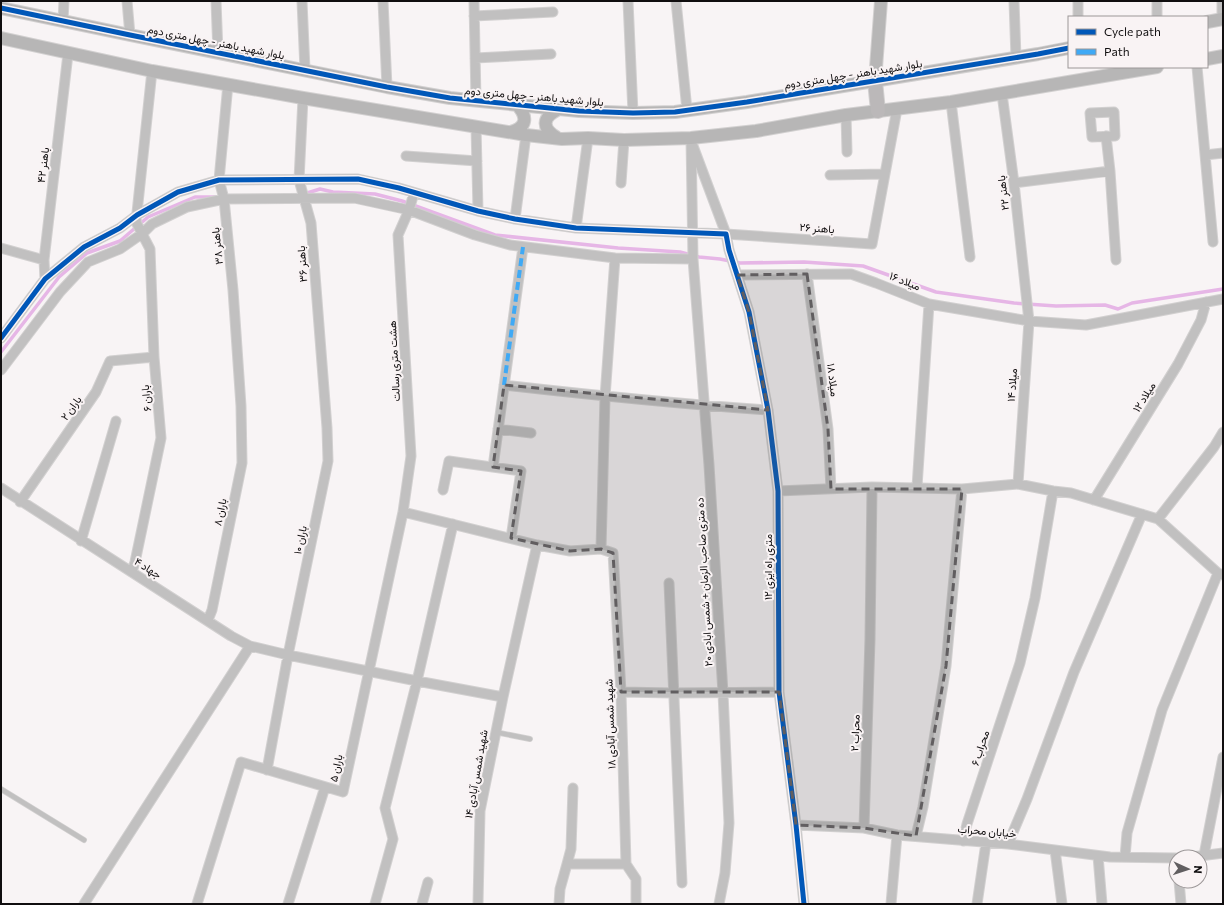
<svg xmlns="http://www.w3.org/2000/svg" width="1224" height="905" viewBox="0 0 1224 905" font-family="Commissioner,Vazirmatn,sans-serif">
<style>
.lines{fill:none;stroke-linecap:round;stroke-linejoin:round}
.stream{stroke:#e6b6e6;stroke-width:3.5}
.lane-casing{stroke:#d2d0d0;stroke-width:6}
.street-casing{stroke:#d2d0d0;stroke-width:11}
.secondary-casing{stroke:#d2d0d0;stroke-width:14}
.primary-casing{stroke:#d2d0d0;stroke-width:16}
.lane{stroke:#c1c0c0;stroke-width:4.5}
.street{stroke:#c1c0c0;stroke-width:9}
.secondary{stroke:#b7b6b6;stroke-width:12}
.primary{stroke:#bbb8b9;stroke-width:14}
.quiet{stroke:#3fa9f5;stroke-width:4;stroke-dasharray:8 4;stroke-linecap:butt}
.cycleway-casing{stroke:#f9f3f4;stroke-width:8}
.cycleway{stroke:#0057b8;stroke-width:5}
.marked{fill:#615e60;fill-opacity:0.2;stroke:#615e60;stroke-width:3;stroke-dasharray:8 5;stroke-linejoin:round}
.labels{text-anchor:middle;stroke-width:4;stroke-linejoin:round;paint-order:stroke}
.street-label{font-size:11px;fill:#100e0f;stroke:#f9f3f4}
</style>
<rect width="100%" height="100%" fill="#f8f4f5"/>
<g class="lines">
<!-- stream -->
<path class="stream" d="M304 194 320 189 333 192 375 194 402 201 495 235 618 248 680 252 699 257 720 259 740 263 804 262 863 266 936 292 1014 303 1056 306 1105 305 1118 309 1132 303 1223 289
M1 352 59 277 87 253 120 241 148 217 195 197H217"/>
<!-- lane casing -->
<g class="lane-casing">
<path id="lane" d="M495 732 530 739
M1 789 84 840"/>
</g>
<!-- street casing -->
<g class="street-casing">
<path id="street" d="M127 1 130 35
M216 1 218 53
M302 1 305 70
M383 1 387 87
M474 1 476 101
M628 1 633 113
M676 1 687 110
M1014 1 1016 58
M1078 1V17
M474 16 553 12
M1157 17V1
M1222 19V1
M63 21 64 1
M475 58 551 54
M1197 67 1213 242
M1002 94 1014 183 1029 321 1018 484
M951 102 970 257
M1114 112 1115 136 1092 137 1090 113Z
M846 115 847 152
M476 126 478 211
M1106 136 1110 171 1116 260
M691 138 693 259 709 465 723 693 729 823 725 873 719 904
M693 146 726 234 872 244 897 109
M1205 155 1223 153
M406 156 477 161
M830 175 885 174
M621 183 624 140
M1014 183 1110 171
M515 219 526 135
M576 228 588 138
M1 248 44 260
M807 274 828 429 831 489
M737 275 851 274 876 283 929 304 1029 321 1086 325 1223 299
M45 279 44 260 68 54
M1 338 45 279 84 247 120 228 137 215 178 192 219 180 358 179 399 188 478 211 515 219 576 228 726 234 729 250 749 312 768 410 778 491 779 692 796 825 804 904
M1 370 60 292 88 262 120 249 143 233 152 224 187 207 224 199 354 198 409 210 475 235 510 245 615 258 693 259
M504 385C592 395 680 404 768 410
M498 429 531 433
M493 467 523 247
M917 487 929 304
M1 488 231 636 250 646 288 655 417 681 503 697
M443 490 449 461 521 471 511 538
M778 491 872 487 962 489 1018 484 1053 491 1071 493 1158 519 1218 573 1223 575
M1094 500 1178 364 1201 320 1206 302
M20 502 96 392 110 361 154 357
M403 512 537 545 570 551 601 549 613 553 621 692 626 864 636 879V904
M1158 519 1214 447 1223 432
M81 541 116 421
M601 549 605 397 615 258
M132 572 135 562 161 438 154 357 150 249 136 222 152 71
M669 583 682 883
M208 620 212 610 242 463 241 406 233 290 224 199 219 180 228 84
M621 692 673 693 779 692
M267 770 288 655 328 461 327 428 311 223 299 180 303 98
M796 825 864 828 897 835 1008 844 1110 857 1176 858
M864 828 870 639 872 487
M916 836 923 807 946 666 962 489
M963 841 967 824 1020 663 1035 598 1053 491
M1008 844 1027 799 1074 672 1142 514
M1055 850 1062 904
M1204 855 1223 757
M1098 856 1102 904
M1125 857 1127 833 1162 710 1218 573
M1192 857 1223 853
M567 864 571 849 573 788
M1179 881 1181 904
M84 904 250 646
M197 904 241 762 343 792 403 512 411 456 398 235 409 210 414 193
M288 904 325 787
M375 904 393 839 385 808 417 681 453 524
M422 904 428 882
M478 904 480 811 503 697 537 545
M559 904 560 889 567 864H626
M891 904 897 835
M977 904 986 843"/>
</g>
<!-- secondary casing -->
<g class="secondary-casing">
<path id="secondary" d="M1 8 130 35 387 87 450 98 579 111 633 113 675 112 747 102 837 87 1038 54 1069 48
M1207 22 1223 19
M1 38 152 71 303 98 526 135 562 139 588 138 624 140 691 138 756 131 846 115 951 102 1157 67
M1207 59 1223 56
M875 81 881 1
M511 132C527 127 528 117 517 105
M556 137C542 128 542 118 557 110"/>
</g>
<!-- primary casing -->
<g class="primary-casing">
<path id="primary" d="M875 81 878 111"/>
</g>
<!-- lane -->
<use href="#lane" class="lane"/>
<!-- street -->
<use href="#street" class="street"/>
<!-- secondary -->
<use href="#secondary" class="secondary"/>
<!-- primary -->
<use href="#primary" class="primary"/>
<!-- quiet -->
<path class="quiet" d="M504 385 523 247"/>
<!-- cycleway casing -->
<g class="cycleway-casing">
<path id="cycleway" d="M1 8 130 35 387 87 450 98 579 111 633 113 675 112 747 102 837 87 1038 54 1069 48
M1 338 45 279 84 247 120 228 137 215 178 192 219 180 358 179 399 188 478 211 515 219 576 228 726 234 729 250 749 312 768 410 778 491 779 692 796 825 804 904"/>
</g>
<!-- cycleway -->
<use href="#cycleway" class="cycleway"/>
</g>
<!-- marked area -->
<path class="marked" d="M807 274 828 429 831 489H962L946 666 916 836 864 828 796 825 779 692H621L613 553 601 549 570 551 511 538 521 471 493 467 504 385 768 410 749 312 737 275Z"/>
<g class="labels">
<!-- street labels -->
<g class="street-label">
<text transform="translate(216 42) rotate(11)" y="4">بلوار شهید باهنر - چهل متری دوم</text>
<text transform="translate(853 74) rotate(-9)" y="4">بلوار شهید باهنر - چهل متری دوم</text>
<text transform="translate(534 96) rotate(5)" y="4">بلوار شهید باهنر - چهل متری دوم</text>
<text transform="translate(43 165) rotate(-83)" y="4">باهنر ۴۲</text>
<text transform="translate(1003 193) rotate(-97)" y="4">باهنر ۲۲</text>
<text transform="translate(817 228) rotate(4)" y="4">باهنر ۲۶</text>
<text transform="translate(217 246) rotate(-96)" y="4">باهنر ۳۸</text>
<text transform="translate(302 264) rotate(-94)" y="4">باهنر ۳۶</text>
<text transform="translate(905 281) rotate(22)" y="4">میلاد ۱۶</text>
<text transform="translate(394 361) rotate(-93)" y="4">هشت متری رسالت</text>
<text transform="translate(833 380) rotate(83)" y="4">میلاد ۱۸</text>
<text transform="translate(1012 385) rotate(-86)" y="4">میلاد ۱۴</text>
<text transform="translate(1144 397) rotate(-58)" y="4">میلاد ۱۲</text>
<text transform="translate(146 398) rotate(-95)" y="4">باران ۶</text>
<text transform="translate(71 408) rotate(-55)" y="4">باران ۲</text>
<text transform="translate(220 512) rotate(-78)" y="4">باران ۸</text>
<text transform="translate(300 540) rotate(-78)" y="4">باران ۱۰</text>
<text transform="translate(768 567) rotate(-90)" y="4">۱۲ متری راه ایزی</text>
<text transform="translate(148 568) rotate(32)" y="4">جهاد ۴</text>
<text transform="translate(704 582) rotate(-93)" y="4">ده متری صاحب الزمان + شمس ابادی ۲۰</text>
<text transform="translate(610 724) rotate(-92)" y="4">شهید شمس آبادی ۱۸</text>
<text transform="translate(855 733) rotate(-88)" y="4">محراب ۲</text>
<text transform="translate(980 748) rotate(-72)" y="4">محراب ۶</text>
<text transform="translate(336 768) rotate(-78)" y="4">باران ۵</text>
<text transform="translate(476 774) rotate(-80)" y="4">شهید شمس آبادی ۱۴</text>
<text transform="translate(987 831) rotate(5)" y="4">خیابان محراب</text>
</g>
</g>
<!-- border -->
<rect width="1224" height="905" fill="none" stroke="#100e0f" stroke-width="4"/>
<!-- legend -->
<rect x="1068" y="16" width="140" height="52" fill="#f9f3f4" stroke="#9c9798"/>
<rect x="1076" y="29" width="20" height="6" fill="#0057b8" stroke="#9c9798"/>
<text x="1104" y="36" font-size="12" fill="#100e0f">Cycle path</text>
<rect x="1076" y="49" width="20" height="6" fill="#3fa9f5" stroke="#9c9798"/>
<text x="1104" y="56" font-size="12" fill="#100e0f">Path</text>
<!-- north arrow -->
<g transform="translate(1188 869) rotate(93)"><circle r="19" fill="#f9f3f4" stroke="#9c9798"/>
<path d="M0-3L7 15L0 10L-7 15Z" fill="#615e60"/>
<text y="-6" font-size="11" font-weight="bold" text-anchor="middle" fill="#100e0f">N</text>
</g>
</svg>
